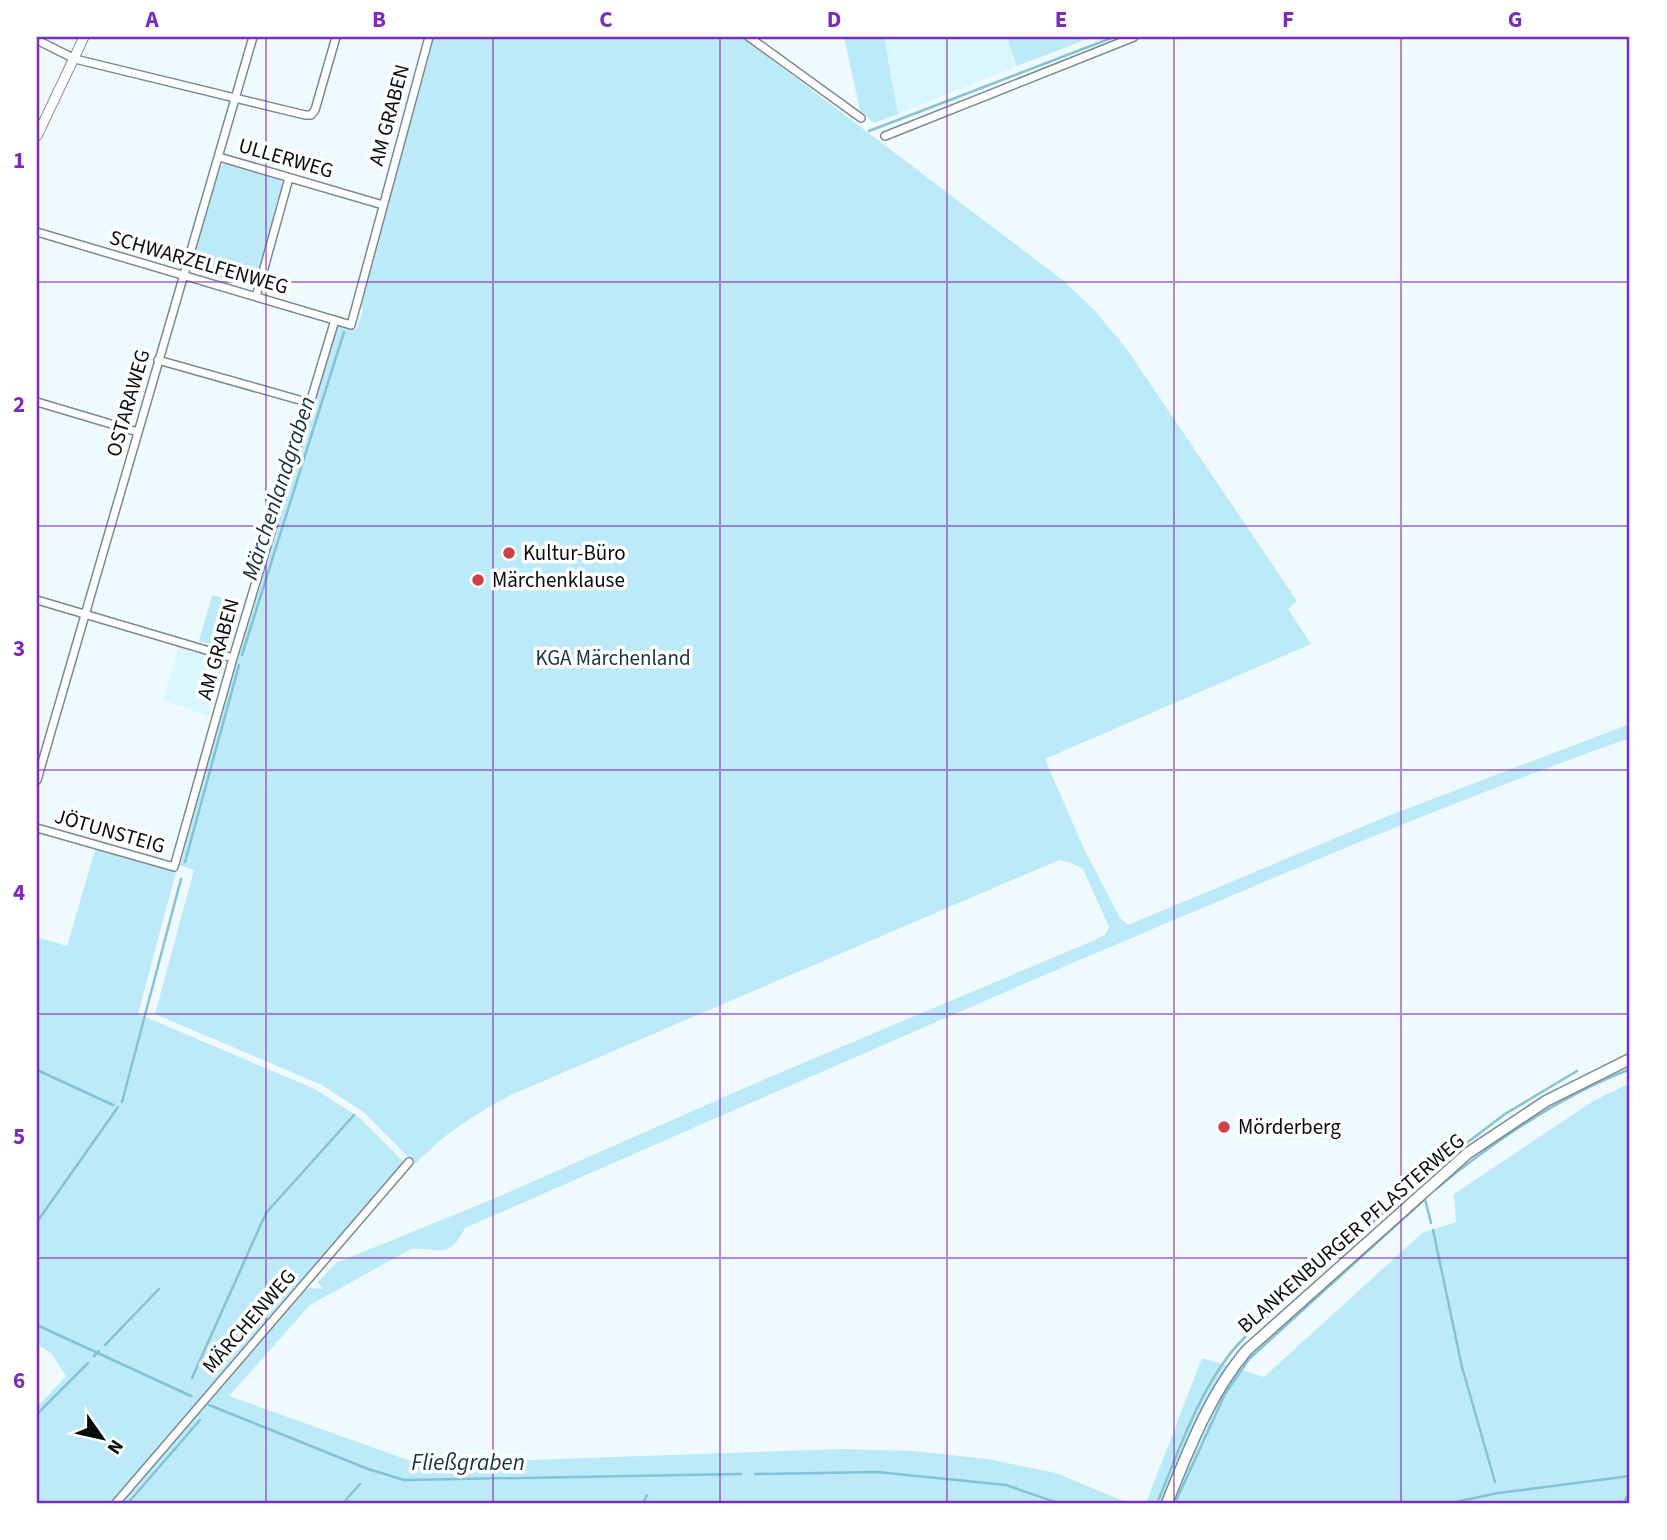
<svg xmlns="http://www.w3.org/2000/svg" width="1667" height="1540" viewBox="0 0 1667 1540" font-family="'Source Sans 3',sans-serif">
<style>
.built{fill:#daf6ff}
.green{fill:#bceaf8}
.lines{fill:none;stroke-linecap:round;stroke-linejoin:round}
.stream{stroke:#85c2d5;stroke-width:2.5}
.minor-casing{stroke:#798a90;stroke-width:10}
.tertiary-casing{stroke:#798a90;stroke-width:11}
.secondary-casing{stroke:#798a90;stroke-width:13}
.minor{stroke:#fff;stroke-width:7}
.tertiary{stroke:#fff;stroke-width:9}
.secondary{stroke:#fff;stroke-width:10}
.grid{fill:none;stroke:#7b2cbf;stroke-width:2;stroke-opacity:0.55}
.poi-dot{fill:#d04049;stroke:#fff;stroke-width:2.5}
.labels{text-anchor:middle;stroke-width:7;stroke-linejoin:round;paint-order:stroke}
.street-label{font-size:21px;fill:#070d0f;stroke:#fff}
.poi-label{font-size:21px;fill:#070d0f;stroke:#fff;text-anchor:start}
.park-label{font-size:21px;fill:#16353d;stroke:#fff}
.water-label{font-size:23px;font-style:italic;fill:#14333b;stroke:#fff}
.neatline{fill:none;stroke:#7b2cbf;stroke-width:2.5}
.grid-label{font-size:23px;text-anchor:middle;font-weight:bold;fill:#7b2cbf}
</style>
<rect width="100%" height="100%" fill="#effafe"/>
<!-- built -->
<path class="built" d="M884 37H1007L1017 66 898 114Z
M179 646 223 659 208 716 163 700Z"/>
<!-- green -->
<path class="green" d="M432 37H742L1065 282 1095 311 1126 348 1297 601 1288 609 1311 644 1045 759 1084 849 1120 918 1128 925 1393 814 1630 724V738C1479 791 1335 852 1188 914 946 1016 706 1123 465 1228 448 1261 440 1247 411 1249L310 1305 229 1396 419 1464 841 1449 913 1451 987 1459 1056 1473 1128 1503H37V1407L66 1376 51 1353 37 1344V937L67 946 96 847 176 872 138 1014 315 1089 360 1118 404 1162 296 1287 323 1289 318 1282 336 1263 493 1199 765 1079 1095 940 1106 934 1109 927 1083 869 1071 863 1059 860 513 1094C476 1113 444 1134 415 1164L365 1113 322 1085 155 1014 194 870 180 865 235 661 337 324 356 330 363 311 360 304Z
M844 37H884L898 114 874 123 860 110Z
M1007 37H1093L1017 66Z
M227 163 279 178 284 188 254 288 193 270 191 267 220 167Z
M212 595 240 602 225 648 199 641Z
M1630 1083V1503H1146L1202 1358 1264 1377 1422 1233 1456 1222 1454 1194 1595 1100Z"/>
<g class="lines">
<!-- stream -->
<path class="stream" d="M869 131 1114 37
M242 655 344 332
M185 862 239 665
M37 1070 113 1105
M122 1102 181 879
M1431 1170 1505 1114 1577 1071
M1436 1189C1494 1141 1561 1096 1630 1069
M37 1222 118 1107
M1433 1230 1462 1367 1495 1482
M1283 1302 1420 1180
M37 1325 191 1396
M105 1345 159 1289
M94 1356 99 1351
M192 1378 266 1213 354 1115
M209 1405 368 1469 404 1480 741 1474
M37 1414 88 1363
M755 1474 877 1472 1006 1485 1058 1503
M128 1503 200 1420
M343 1503 360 1484
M643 1503 647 1495
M1157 1503C1177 1456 1194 1404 1224 1362 1236 1344 1253 1329 1269 1315
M1175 1503 1225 1394 1249 1359 1425 1199 1431 1223
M1451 1503 1498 1493 1630 1476
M1623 1503 1630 1493"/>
<!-- minor casing -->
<g class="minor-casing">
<path id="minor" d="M749 37 861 118
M37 40 75 59 305 115H311L315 110 336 37
M885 136 1134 37
M219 157 383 205
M37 232 351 325 429 37
M256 297 289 178
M158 360 310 403
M37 402 138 432
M37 600 233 658
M37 780 253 37
M37 828 174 867 233 658 335 320
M116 1503 409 1162"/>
</g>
<!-- tertiary casing -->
<g class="tertiary-casing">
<path id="tertiary" d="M37 136 84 37"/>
</g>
<!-- secondary casing -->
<g class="secondary-casing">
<path id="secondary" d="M1167 1503C1188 1451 1210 1393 1247 1350L1468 1153 1546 1101 1630 1059"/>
</g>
<!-- minor -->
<use href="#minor" class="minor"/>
<!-- tertiary -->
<use href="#tertiary" class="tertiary"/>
<!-- secondary -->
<use href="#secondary" class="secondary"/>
</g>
<!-- grid -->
<path class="grid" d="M266 37V1503M493 37V1503M720 37V1503M947 37V1503M1174 37V1503M1401 37V1503M37 282H1630M37 526H1630M37 770H1630M37 1014H1630M37 1258H1630"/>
<!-- markers -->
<g class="poi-dot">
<circle cx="509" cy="553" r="7"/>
<circle cx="478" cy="580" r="7"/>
<circle cx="1224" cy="1127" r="7"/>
</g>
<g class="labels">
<!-- street labels -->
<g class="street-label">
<text transform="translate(389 115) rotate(-75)" y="7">AM GRABEN</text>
<text transform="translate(286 158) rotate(16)" y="7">ULLERWEG</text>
<text transform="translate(199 262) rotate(16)" y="7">SCHWARZELFENWEG</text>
<text transform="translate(128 403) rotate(-74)" y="7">OSTARAWEG</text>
<text transform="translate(218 649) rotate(-74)" y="7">AM GRABEN</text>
<text transform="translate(110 831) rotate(16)" y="7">JÖTUNSTEIG</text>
<text transform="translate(1351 1233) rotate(-41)" y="7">BLANKENBURGER PFLASTERWEG</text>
<text transform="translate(249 1321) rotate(-49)" y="7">MÄRCHENWEG</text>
</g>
<!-- poi labels -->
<g class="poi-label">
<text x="523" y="560">Kultur-Büro</text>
<text x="492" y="587">Märchenklause</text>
<text x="1238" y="1134">Mörderberg</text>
</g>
<!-- park labels -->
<g class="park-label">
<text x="613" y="665">KGA Märchenland</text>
</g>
<!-- water labels -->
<g class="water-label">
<text transform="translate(278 488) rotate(-72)" y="8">Märchenlandgraben</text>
<text x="468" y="1470">Fließgraben</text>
</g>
</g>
<!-- border -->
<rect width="1667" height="1540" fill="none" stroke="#ffffff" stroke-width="77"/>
<!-- north arrow -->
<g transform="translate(102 1438) rotate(124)" stroke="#ffffff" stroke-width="5" paint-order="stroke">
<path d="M0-5L12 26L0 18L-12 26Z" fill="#070d0f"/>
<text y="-10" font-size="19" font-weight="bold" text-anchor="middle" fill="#070d0f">N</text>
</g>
<rect x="38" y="38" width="1590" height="1464" class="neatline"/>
<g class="grid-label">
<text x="152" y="27">A</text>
<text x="379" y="27">B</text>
<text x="606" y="27">C</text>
<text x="834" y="27">D</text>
<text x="1061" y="27">E</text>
<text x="1288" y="27">F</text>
<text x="1515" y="27">G</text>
<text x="19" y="168">1</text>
<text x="19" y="412">2</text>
<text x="19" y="656">3</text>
<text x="19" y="900">4</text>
<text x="19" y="1144">5</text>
<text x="19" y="1388">6</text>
</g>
</svg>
